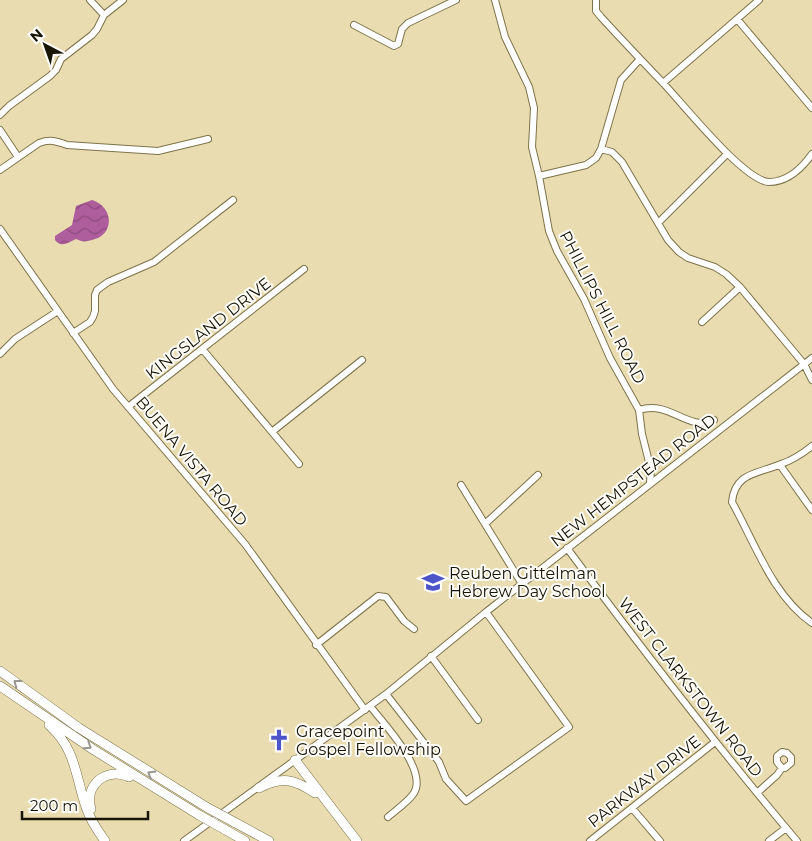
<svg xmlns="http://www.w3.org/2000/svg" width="812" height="841" viewBox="0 0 812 841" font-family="Montserrat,sans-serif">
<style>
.water{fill:url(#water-waves)}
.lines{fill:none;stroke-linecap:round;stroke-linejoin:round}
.minor-casing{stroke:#7e734a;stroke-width:8}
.highway-casing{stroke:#7e734a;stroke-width:10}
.minor{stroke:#fff;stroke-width:6}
.highway{stroke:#fff;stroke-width:9}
.highway-bridge-casing{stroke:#7e734a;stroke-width:10;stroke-linecap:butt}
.highway-bridge{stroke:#fff;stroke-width:9}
.oneway{stroke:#98968e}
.labels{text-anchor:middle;stroke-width:4;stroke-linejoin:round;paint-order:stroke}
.street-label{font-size:16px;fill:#191505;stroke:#fefdf9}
.poi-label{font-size:16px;fill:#191505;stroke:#fefdf9;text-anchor:start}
</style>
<defs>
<pattern id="water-waves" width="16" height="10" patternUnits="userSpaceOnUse" patternTransform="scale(1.25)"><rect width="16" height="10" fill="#ae5d9d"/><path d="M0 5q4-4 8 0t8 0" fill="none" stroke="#8d4c7e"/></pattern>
</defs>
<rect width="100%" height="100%" fill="#e8dcb0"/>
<!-- water -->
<path class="water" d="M92 200C114 207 115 235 92 240 85 242 82 242 76 239 68 243 61 248 55 240V236L72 225 76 206Z"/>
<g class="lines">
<!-- minor casing -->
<g class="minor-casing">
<path id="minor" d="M90 0 104 15
M495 0 505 37 529 87 534 108 532 147 539 176 549 231 557 251 584 299 610 358 639 410 642 434 651 470 650 483
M596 0V11L601 17C622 40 643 62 664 84 683 104 744 181 769 182 787 182 802 168 812 154
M737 19 812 108
M354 25 394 46 398 44 402 29 408 23 456 0
M663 83 759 0
M0 115 9 106 50 76 56 70 61 59 92 35 97 29 104 15 123 0
M0 130 18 157
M601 149 612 152 622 162 668 240 679 252 688 258 715 267 726 274 740 287 804 364 812 380
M0 170 39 143C50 139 56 141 67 145L158 151 208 139
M539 176 586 165 596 158 601 149 621 80 640 59
M659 222 727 154
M0 229 113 389 245 544 365 710
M702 322 740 287
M73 333 90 322 93 317 95 311V295L97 290 108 282 154 262 233 200
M203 350 299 464
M0 354 15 339 58 311
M128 407 304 269
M639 410C671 400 687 432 714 420
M273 431 362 360
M812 446C802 454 793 460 781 464 758 474 735 472 732 502 755 543 772 595 812 623
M780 465 812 510
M461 485 522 584
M486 523 538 475
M567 548C641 648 717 746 797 841
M316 645 378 596 386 597 404 621 414 629
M431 656 478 720
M386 694 439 762 446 779 466 801 569 727 486 612
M370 706C384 724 428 770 414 793 408 802 396 810 388 817
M757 793 777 775 782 768 777 762V756L782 752 787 753 791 757V763L785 768H782
M632 808 660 841
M184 841 386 694 486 612 812 358
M590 841 715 742
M769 841 786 828"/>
</g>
<!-- highway casing -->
<g class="highway-casing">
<path id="highway" d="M0 671 79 728 208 808
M0 686 94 750 199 815
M49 725C76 749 75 775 86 807 90 819 97 830 105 841
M295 760 357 841
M259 788C282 776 294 779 315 793
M91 809C84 784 107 767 129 777
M234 822 269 841
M224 829 245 841"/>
</g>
<!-- minor -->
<use href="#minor" class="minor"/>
<!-- highway -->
<use href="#highway" class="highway"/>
<!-- highway-bridge casing -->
<g class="highway-bridge-casing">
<path id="highway-bridge" d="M208 808 234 822
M199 815 224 829"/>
</g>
<!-- highway-bridge -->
<use href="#highway-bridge" class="highway-bridge"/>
</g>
<!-- one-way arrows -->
<defs><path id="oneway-chevron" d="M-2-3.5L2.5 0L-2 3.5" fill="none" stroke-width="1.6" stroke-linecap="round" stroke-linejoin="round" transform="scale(1.25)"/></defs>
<g class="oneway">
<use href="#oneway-chevron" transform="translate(17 683) rotate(-143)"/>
<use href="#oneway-chevron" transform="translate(88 746) rotate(33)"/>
<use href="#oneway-chevron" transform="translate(151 774) rotate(-149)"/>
</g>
<!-- icons -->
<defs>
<g id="school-bare" transform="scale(1.725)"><path d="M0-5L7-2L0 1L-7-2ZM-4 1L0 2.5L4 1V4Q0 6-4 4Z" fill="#4d53c9" stroke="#fefdf9" stroke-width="2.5" paint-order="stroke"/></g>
<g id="church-bare" transform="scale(1.725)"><path d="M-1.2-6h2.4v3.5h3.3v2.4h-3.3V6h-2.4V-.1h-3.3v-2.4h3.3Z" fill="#4d53c9" stroke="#fefdf9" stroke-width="2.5" paint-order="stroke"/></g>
</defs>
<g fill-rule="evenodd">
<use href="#school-bare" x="433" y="582"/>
<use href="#church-bare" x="279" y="740"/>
</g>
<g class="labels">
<!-- street labels -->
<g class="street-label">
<text transform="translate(603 307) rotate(63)" y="6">PHILLIPS HILL ROAD</text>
<text transform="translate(208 328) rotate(-38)" y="6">KINGSLAND DRIVE</text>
<text transform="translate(192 461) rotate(50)" y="6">BUENA VISTA ROAD</text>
<text transform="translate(633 480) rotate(-38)" y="6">NEW HEMPSTEAD ROAD</text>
<text transform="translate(691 687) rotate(52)" y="6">WEST CLARKSTOWN ROAD</text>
<text transform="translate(644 781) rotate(-38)" y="6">PARKWAY DRIVE</text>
</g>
<!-- poi labels -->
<g class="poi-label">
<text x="449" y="579">Reuben Gittelman<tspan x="449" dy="18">Hebrew Day School</tspan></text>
<text x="296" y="737">Gracepoint<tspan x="296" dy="18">Gospel Fellowship</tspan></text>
</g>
</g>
<!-- north arrow -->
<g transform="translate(45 45) rotate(319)" stroke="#fefdf9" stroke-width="4" paint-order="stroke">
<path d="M0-4L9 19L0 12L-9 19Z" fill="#191505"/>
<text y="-8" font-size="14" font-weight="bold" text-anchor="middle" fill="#191505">N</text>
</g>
<!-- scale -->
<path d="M22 811v8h126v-8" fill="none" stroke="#191505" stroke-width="2.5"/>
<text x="30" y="811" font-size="15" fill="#191505" stroke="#fefdf9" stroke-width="4" paint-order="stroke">200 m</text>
</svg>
